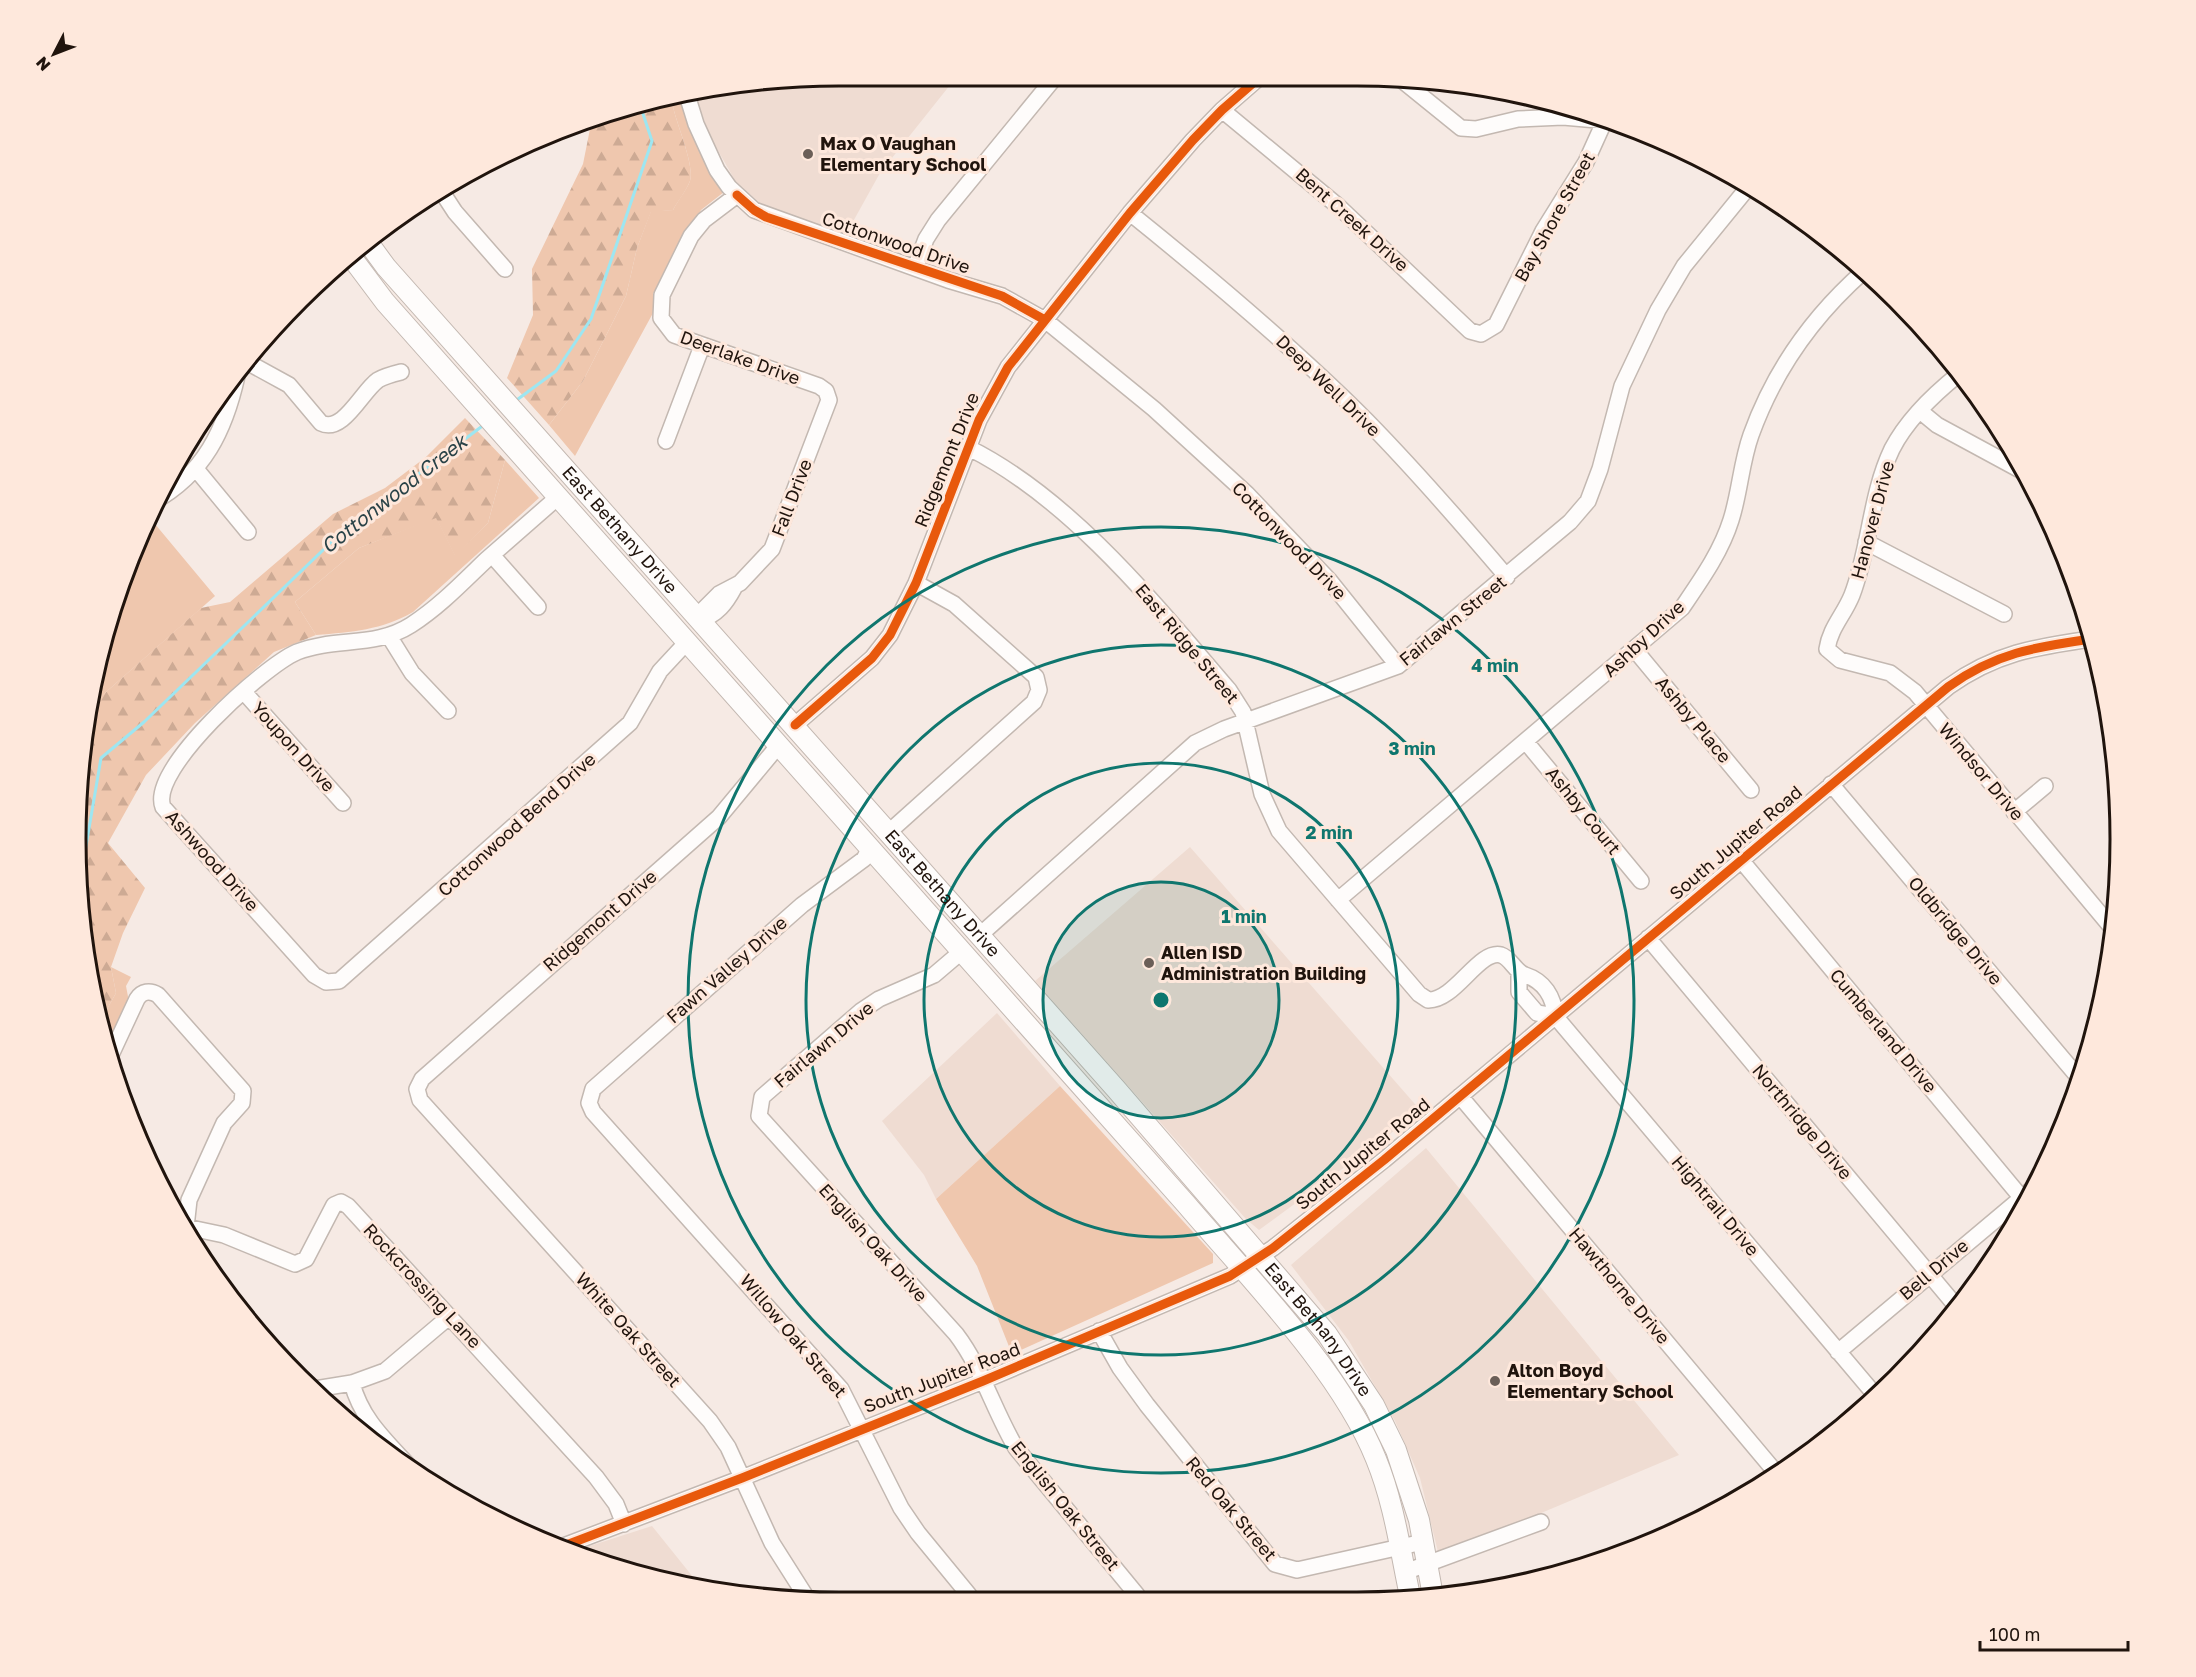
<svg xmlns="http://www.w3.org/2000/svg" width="2196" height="1677" viewBox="0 0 2196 1677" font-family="'Golos Text',sans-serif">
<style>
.built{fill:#efdcd2}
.green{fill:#efc7ae}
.forest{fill:url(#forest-firs)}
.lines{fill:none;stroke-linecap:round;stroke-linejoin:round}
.stream{stroke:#9de6f1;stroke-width:3}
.minor-casing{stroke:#c3b8b1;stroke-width:18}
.major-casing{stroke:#c3b8b1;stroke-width:22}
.minor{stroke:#fefcfb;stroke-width:15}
.major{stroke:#fefcfb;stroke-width:20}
.cycleway-casing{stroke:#fee8dc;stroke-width:13}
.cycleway{stroke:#e8590c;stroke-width:9}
.ring{fill:none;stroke:#0f766e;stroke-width:3}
.poi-dot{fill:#6b5f58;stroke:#fee8dc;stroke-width:2}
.labels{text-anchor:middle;stroke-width:6;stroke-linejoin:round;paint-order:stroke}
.poi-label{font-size:18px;font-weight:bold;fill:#20140d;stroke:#fee8dc;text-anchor:start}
.street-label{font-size:18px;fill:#20140d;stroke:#fee8dc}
.water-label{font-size:20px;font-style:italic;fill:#294247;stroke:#fee8dc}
.rim{fill:none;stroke:#20140d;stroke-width:3}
.centre{fill:#0f766e;stroke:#fee8dc;stroke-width:3}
.ring-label{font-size:18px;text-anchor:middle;font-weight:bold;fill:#0f766e;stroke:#fee8dc;stroke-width:6;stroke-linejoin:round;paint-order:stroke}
</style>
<defs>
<pattern id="forest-firs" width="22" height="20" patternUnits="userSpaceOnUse" patternTransform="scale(1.5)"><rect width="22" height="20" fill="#efc7ae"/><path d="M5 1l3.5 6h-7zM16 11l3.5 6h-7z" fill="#cdaa94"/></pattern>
</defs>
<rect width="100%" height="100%" fill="#f6eae4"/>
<!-- built -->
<path class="built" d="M838 75H958L880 173 845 236 763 206 736 182 709 135 695 94Z
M1190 847 1421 1111 1259 1230 1246 1219 1035 981Z
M997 1013 1060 1086 936 1199 924 1175 882 1121Z
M1426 1148 1679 1455 1439 1556 1420 1478 1395 1421 1349 1341 1291 1265Z
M652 1526 701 1587 593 1561 571 1552Z"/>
<!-- green -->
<path class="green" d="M679 96 700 153 724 192 701 210 687 234 653 294V313L575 456 549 425 583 381 626 296 637 248 651 211 673 210C678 200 686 191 690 181 695 163 674 120 671 97Z
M505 460 539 498 413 612C382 630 352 632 316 635L295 602 359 548 436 517 455 555 488 523Z
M150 518 215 596 89 707 90 689 148 519Z
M111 967 131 977 126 986 129 1002 108 1047 102 1018 116 993Z
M1060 1086 1213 1254V1263L1012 1354 977 1266 936 1199Z"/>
<!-- forest -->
<path class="forest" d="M671 97C674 120 695 163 690 181 686 191 678 201 673 210L651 212 637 248 626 296 583 381 549 425 507 378 533 315 532 269 583 164 590 129 587 123 641 101Z
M465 418 505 460 488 523 455 556 436 518 359 548 295 602 316 635 274 652 195 723 146 775 108 843 145 888 123 933 111 967 116 993 102 1018 77 888 89 707 201 608 230 602 333 514 385 488 426 457Z"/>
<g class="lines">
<!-- stream -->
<path class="stream" d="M514 402 556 371 591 319 652 141 639 102
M78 893 101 758 144 722 345 529 485 424"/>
<!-- minor casing -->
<g class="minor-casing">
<path id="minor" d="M1398 77 1461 128 1476 129 1518 119 1563 117 1608 121
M687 95 696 124 717 170 729 187 754 210 948 280 1002 296 1045 320 1154 409 1247 494 1329 580 1398 666
M1222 110 1338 206 1470 331 1481 334 1496 325 1543 231 1586 162 1605 120
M440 189 455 212 505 269
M1130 213C1212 279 1293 347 1367 421 1416 471 1462 524 1507 577
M915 268 926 239 938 220 1056 76
M247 362 289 385 321 423C343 434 362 391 378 380 385 376 393 374 401 372
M1959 374C1934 394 1907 420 1892 449 1870 495 1870 548 1852 595 1844 615 1830 628 1827 649L1840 660 1890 673 1915 692 2112 928
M1920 411 1937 425 2022 471
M666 441 702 346
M969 448C1071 499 1155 604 1229 690L1243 712 1262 794 1279 831 1419 994 1428 1000C1455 1001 1479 949 1501 955 1511 958 1514 971 1525 975 1544 981 1554 997 1555 1016L1876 1396
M196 469 248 532
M558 497C534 518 510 539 486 560 462 583 439 607 411 625 375 648 335 637 297 652 264 666 148 770 163 807L314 975 326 982 339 981 630 723 660 671 686 643
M153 502C204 474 225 430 237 376
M1866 542 2004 614
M492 555 538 607
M734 588C726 603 717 615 700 620L704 609 719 594 740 583 772 549 829 400 826 391 819 386 674 335 661 318 662 295 691 236 704 220 737 195
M389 636 412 673 448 711
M1635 650 1751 790
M244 692 343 803
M795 725 872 658 890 635 916 583 979 420 1008 367 1130 213 1193 140 1222 110 1261 76
M1526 742 1641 881
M778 746 719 817 422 1079 417 1089 420 1100 710 1421 728 1447 772 1543 805 1595
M1831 784 2079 1078
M2014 812 2045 786
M889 832 1034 702 1039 690 1036 677 954 604 916 583
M869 850 864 859 802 905 593 1089 589 1103 593 1112 841 1389 901 1508 918 1533 969 1595
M1741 860 2025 1202
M1338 900 1682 608C1701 580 1721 552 1731 520 1740 492 1741 463 1751 435 1774 371 1813 316 1864 271
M980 935 1195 743 1224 729 1398 666 1570 522 1588 501 1600 469 1622 386 1658 310 1684 266 1750 185
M1648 938 1956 1306
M961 952 934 975 879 999 861 1011 762 1097 759 1116 956 1334C982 1368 994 1411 1016 1448L1137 1595
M1519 973V992L1537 1013 1555 1016
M110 1057 137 999C142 991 150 990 158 995L243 1091 242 1103 224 1123 189 1200 186 1227
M1460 1096 1778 1475
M186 1227 224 1235 295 1264 306 1259 334 1205 341 1202 348 1206 596 1477 616 1504 624 1524
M1099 1331 1120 1368 1147 1405 1275 1564 1297 1570 1423 1542
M1838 1352 2031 1190
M352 1383C361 1418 384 1439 408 1465
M315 1389 352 1383 385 1371 450 1316
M561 1547 742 1478 983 1381 1230 1276 1273 1248 1384 1160 1948 687C1995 653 2035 647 2091 639
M1405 1572 1541 1522"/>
</g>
<!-- major casing -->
<g class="major-casing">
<g id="major">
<path id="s1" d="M367 241 386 267 1116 1089 1327 1334 1374 1405 1396 1450 1419 1520 1433 1596"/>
<path d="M349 254 385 302 1186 1204C1248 1277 1341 1371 1376 1459 1394 1503 1400 1549 1410 1596"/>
</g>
</g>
<!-- minor -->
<use href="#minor" class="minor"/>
<!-- major -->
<use href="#major" class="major"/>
<!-- cycleway casing -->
<g class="cycleway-casing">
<path id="cycleway" d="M737 195 754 210 766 217 1002 296 1045 320
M795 725 872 658 890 635 916 583 979 420 1008 367 1130 213 1193 140 1222 110 1261 76
M561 1547 742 1478 983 1381 1230 1276 1273 1248 1384 1160 1948 687C1995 653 2035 647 2091 639"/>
</g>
<!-- cycleway -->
<use href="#cycleway" class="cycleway"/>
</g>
<!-- distance rings -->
<circle cx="1161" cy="1000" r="118" fill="#0f766e" fill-opacity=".12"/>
<g class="ring">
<circle cx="1161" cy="1000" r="118"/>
<circle cx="1161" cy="1000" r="237"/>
<circle cx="1161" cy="1000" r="355"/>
<circle cx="1161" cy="1000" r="473"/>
</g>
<!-- markers -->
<g class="poi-dot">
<circle cx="808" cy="154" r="6"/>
<circle cx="1149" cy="963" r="6"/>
<circle cx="1495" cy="1381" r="6"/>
</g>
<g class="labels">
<!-- poi labels -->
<g class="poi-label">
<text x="820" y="150">Max O Vaughan<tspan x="820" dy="21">Elementary School</tspan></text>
<text x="1161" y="959">Allen ISD<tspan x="1161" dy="21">Administration Building</tspan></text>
<text x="1507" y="1377">Alton Boyd<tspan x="1507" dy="21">Elementary School</tspan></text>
</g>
<!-- street labels -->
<g class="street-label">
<text transform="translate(1555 217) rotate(-61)" y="6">Bay Shore Street</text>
<text transform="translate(1352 220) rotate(42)" y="6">Bent Creek Drive</text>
<text transform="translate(896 243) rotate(19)" y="6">Cottonwood Drive</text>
<text transform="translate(740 358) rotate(20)" y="6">Deerlake Drive</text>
<text transform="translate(1328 386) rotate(44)" y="6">Deep Well Drive</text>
<text transform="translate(947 460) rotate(-68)" y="6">Ridgemont Drive</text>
<text transform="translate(792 498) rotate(-69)" y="6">Fall Drive</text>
<text transform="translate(1873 520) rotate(-75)" y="6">Hanover Drive</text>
<text dy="6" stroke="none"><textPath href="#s1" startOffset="384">East Bethany Drive</textPath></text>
<text transform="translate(1289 541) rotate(46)" y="6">Cottonwood Drive</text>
<text transform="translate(1453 621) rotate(-39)" y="6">Fairlawn Street</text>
<text transform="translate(1644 639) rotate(-43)" y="6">Ashby Drive</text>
<text transform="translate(1187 644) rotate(50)" y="6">East Ridge Street</text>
<text transform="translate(1693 720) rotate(50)" y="6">Ashby Place</text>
<text transform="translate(293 747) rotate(48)" y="6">Youpon Drive</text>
<text transform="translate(1981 772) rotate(50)" y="6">Windsor Drive</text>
<text transform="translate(1583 811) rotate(51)" y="6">Ashby Court</text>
<text transform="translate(517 825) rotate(-42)" y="6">Cottonwood Bend Drive</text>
<text transform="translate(1736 843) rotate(-40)" y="6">South Jupiter Road</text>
<text transform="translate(212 861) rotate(48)" y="6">Ashwood Drive</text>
<text dy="6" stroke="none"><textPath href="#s1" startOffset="870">East Bethany Drive</textPath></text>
<text transform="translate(600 921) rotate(-41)" y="6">Ridgemont Drive</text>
<text transform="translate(1955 931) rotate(50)" y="6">Oldbridge Drive</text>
<text transform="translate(727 970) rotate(-41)" y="6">Fawn Valley Drive</text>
<text transform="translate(1883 1031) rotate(50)" y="6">Cumberland Drive</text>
<text transform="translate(824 1045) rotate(-40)" y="6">Fairlawn Drive</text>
<text transform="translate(1802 1122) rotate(50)" y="6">Northridge Drive</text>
<text transform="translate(1363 1154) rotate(-39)" y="6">South Jupiter Road</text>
<text transform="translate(1715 1206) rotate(50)" y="6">Hightrail Drive</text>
<text transform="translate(873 1243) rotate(48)" y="6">English Oak Drive</text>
<text transform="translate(1934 1270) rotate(-40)" y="6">Bell Drive</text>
<text transform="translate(422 1286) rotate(47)" y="6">Rockcrossing Lane</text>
<text transform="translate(1619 1286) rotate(50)" y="6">Hawthorne Drive</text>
<text transform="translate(628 1330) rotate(48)" y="6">White Oak Street</text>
<text dy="6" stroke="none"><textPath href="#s1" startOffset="1446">East Bethany Drive</textPath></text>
<text transform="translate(793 1336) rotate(50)" y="6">Willow Oak Street</text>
<text transform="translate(942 1378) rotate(-21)" y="6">South Jupiter Road</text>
<text transform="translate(1065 1506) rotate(51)" y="6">English Oak Street</text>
<text transform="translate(1231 1509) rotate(50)" y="6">Red Oak Street</text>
</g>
<!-- water labels -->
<g class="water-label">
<text transform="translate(394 494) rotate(-38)" y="7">Cottonwood Creek</text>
</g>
</g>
<!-- crop -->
<path d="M0 0H2196V1677H0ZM839 86H1357A753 753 0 0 1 2110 839V839A753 753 0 0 1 1357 1592H839A753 753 0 0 1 86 839V839A753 753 0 0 1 839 86Z" fill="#fee8dc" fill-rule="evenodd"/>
<path class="rim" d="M839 86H1357A753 753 0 0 1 2110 839V839A753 753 0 0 1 1357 1592H839A753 753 0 0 1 86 839V839A753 753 0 0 1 839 86Z"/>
<circle cx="1161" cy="1000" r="9" class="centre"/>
<g class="ring-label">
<text x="1495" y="672">4 min</text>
<text x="1412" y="755">3 min</text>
<text x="1329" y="839">2 min</text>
<text x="1244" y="923">1 min</text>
</g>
<!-- north arrow -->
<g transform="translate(54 54) rotate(228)" stroke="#fee8dc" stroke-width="4.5" paint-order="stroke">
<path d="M0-4.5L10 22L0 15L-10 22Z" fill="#20140d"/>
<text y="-9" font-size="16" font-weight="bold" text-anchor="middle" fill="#20140d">N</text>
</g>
<!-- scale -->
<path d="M1980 1641v9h148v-9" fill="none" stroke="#20140d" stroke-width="3"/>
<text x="1989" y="1641" font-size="18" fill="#20140d" stroke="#fee8dc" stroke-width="4.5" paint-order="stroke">100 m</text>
</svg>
